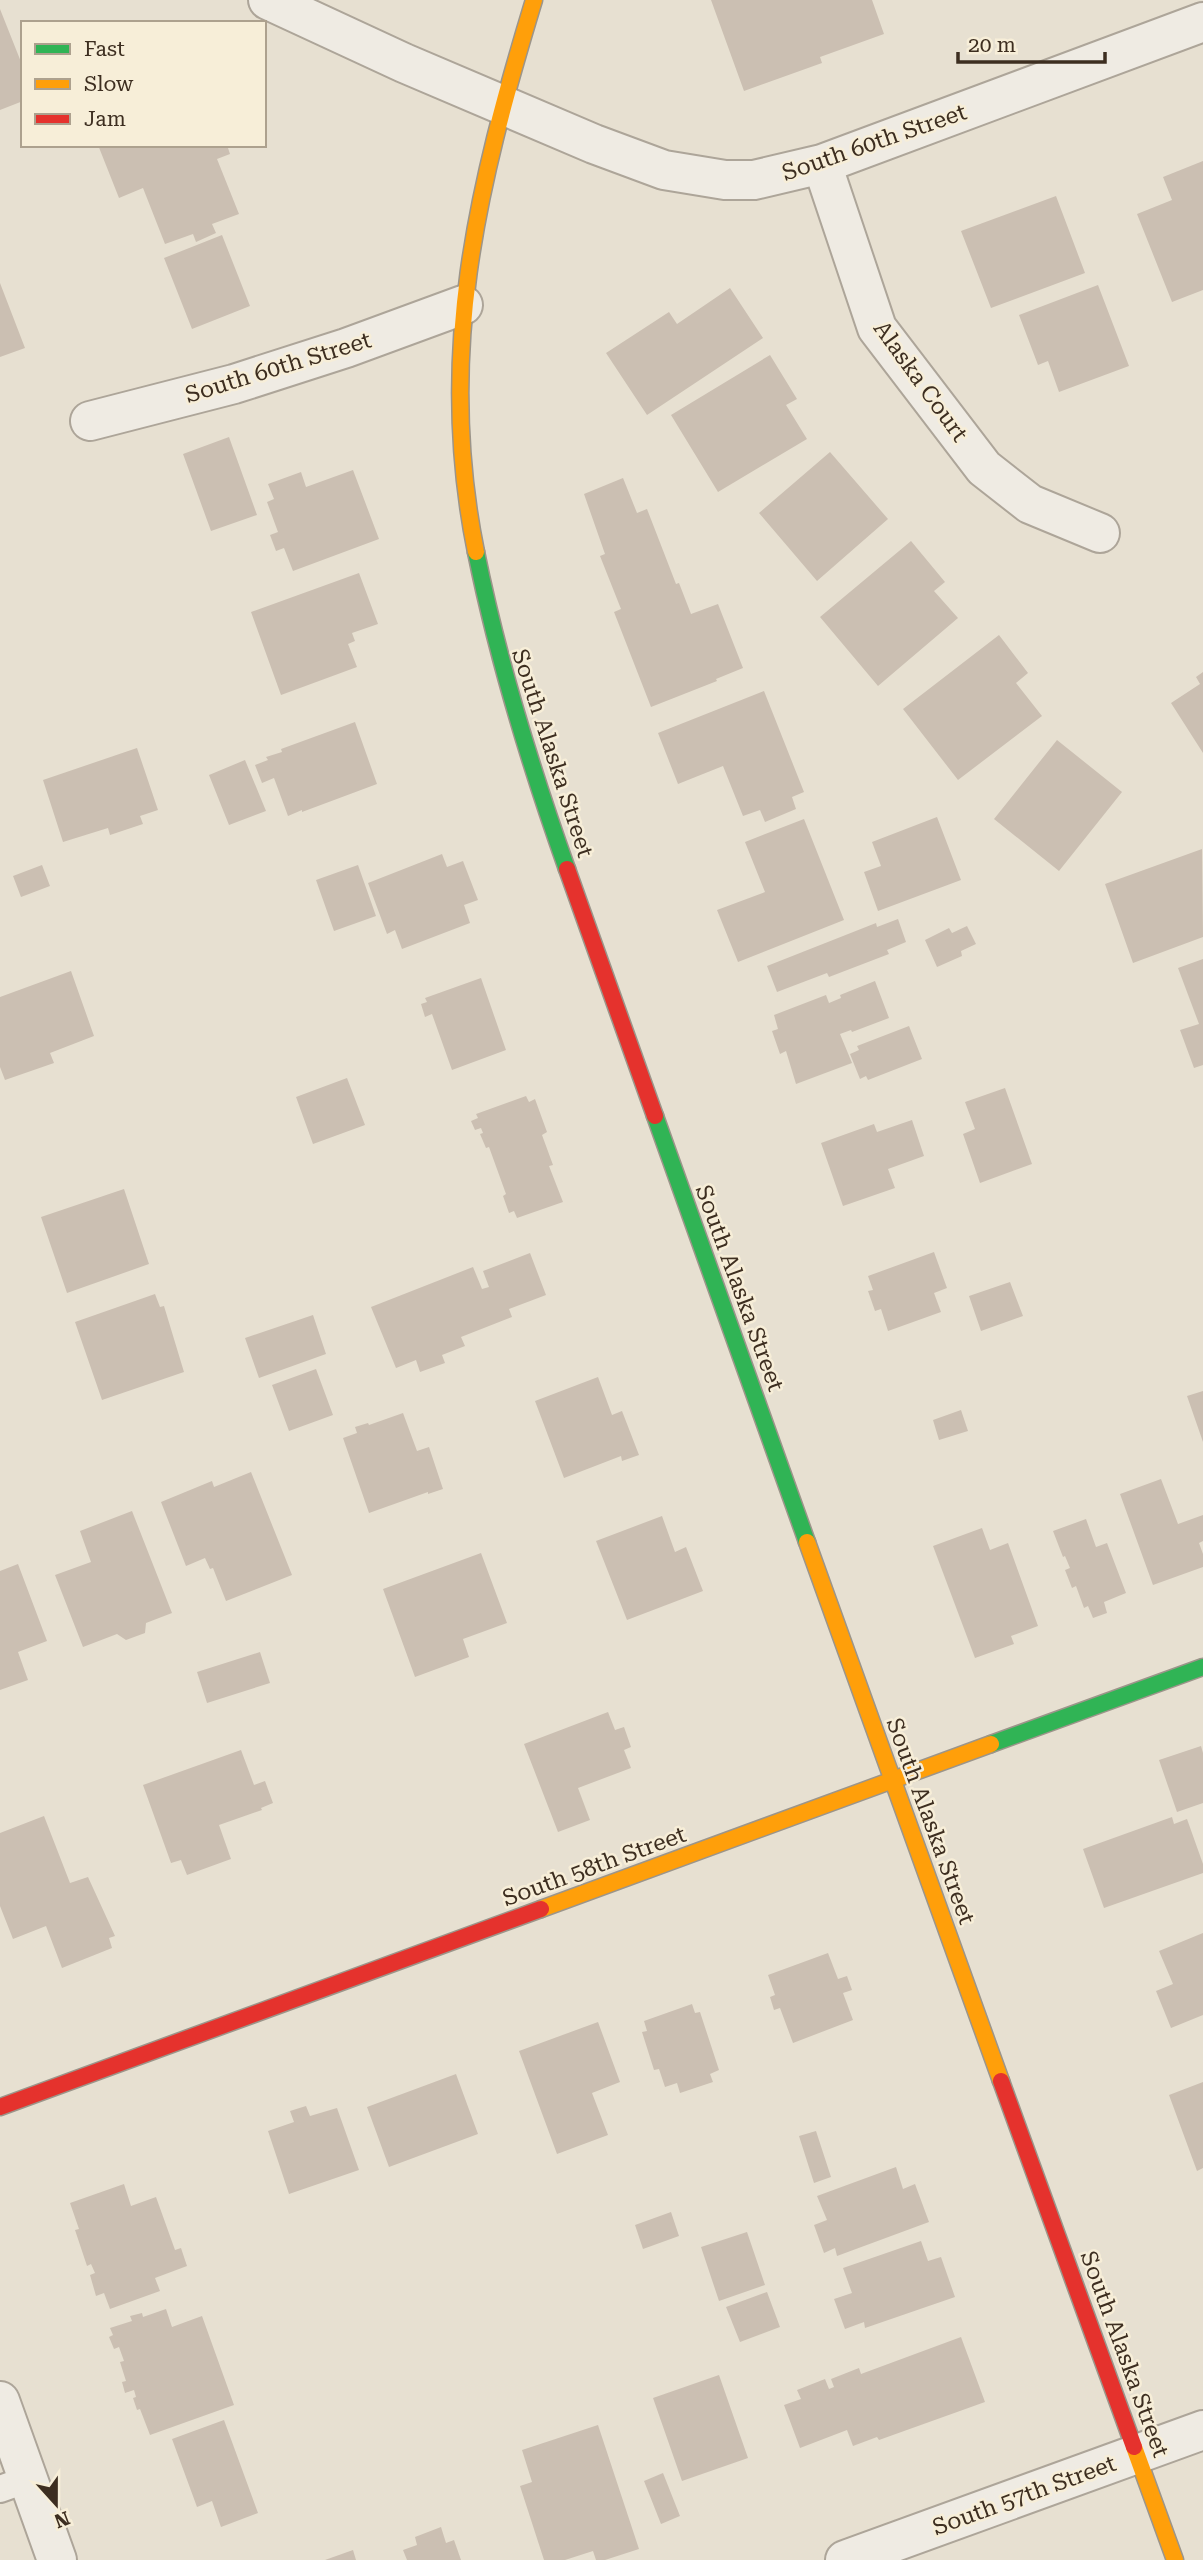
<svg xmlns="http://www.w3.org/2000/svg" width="1203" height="2560" viewBox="0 0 1203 2560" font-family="'Roboto Serif',serif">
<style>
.building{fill:#cbbfb2}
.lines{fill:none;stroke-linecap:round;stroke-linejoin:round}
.lane-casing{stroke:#ada599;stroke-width:30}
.street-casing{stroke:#ada599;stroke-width:42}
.fast-casing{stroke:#9c958a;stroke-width:19}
.slow-casing{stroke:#9c958a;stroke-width:19}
.jam-casing{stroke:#9c958a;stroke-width:19}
.lane{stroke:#efebe3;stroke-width:26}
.street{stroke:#efebe3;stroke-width:38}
.fast{stroke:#30b455;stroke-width:16}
.slow{stroke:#ff9f0a;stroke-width:16}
.jam{stroke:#e5322d;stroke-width:16}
.labels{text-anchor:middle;stroke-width:5;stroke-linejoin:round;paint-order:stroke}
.street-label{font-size:23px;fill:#3d2e20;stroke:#f7eed8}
</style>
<rect width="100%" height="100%" fill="#e7e0d1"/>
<!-- building -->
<path class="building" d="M711 0H872L884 34 820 57 822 63 744 91Z
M0 9 23 67V101L0 110Z
M98 145H227L230 154 217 159 239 214 212 224 216 233 196 242 193 234 165 244 143 188 119 198Z
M1203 161V290L1172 302 1137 214 1172 200 1163 177Z
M1056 196 1085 273 991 308 961 231Z
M222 235 250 306 192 329 164 258Z
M0 283 25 348 0 357Z
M1098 285 1129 366 1059 392 1048 361 1038 365 1019 315Z
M730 288 763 338 647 415 606 353 669 312 677 324Z
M770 355 797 399 786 405 807 439 718 492 671 415Z
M229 437 257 515 211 531 183 454Z
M830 452 888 519 817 581 759 513Z
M353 470 379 539 293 571 284 548 276 551 270 535 278 532 267 502 274 499 268 484 301 472 306 487Z
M623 478 637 513 647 509 676 584 679 583 691 614 718 604 743 668 716 679 717 681 651 707 614 612 621 609 600 556 605 554 584 494Z
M911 541 945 582 934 591 958 618 878 686 820 617Z
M359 573 378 624 352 633 355 641 348 644 357 667 281 695 251 612Z
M999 635 1028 673 1016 683 1042 716 958 780 903 709Z
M1203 672V753L1171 703 1200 684 1196 677Z
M764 691 804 792 792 797 796 809 765 822 760 810 743 816 723 766 678 784 658 733Z
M355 722 377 784 302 812V810L288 816 274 778 262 783 255 765 268 760 266 757 282 752 281 749Z
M1057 740 1122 792 1059 871 994 819Z
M137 748 158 810 140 816 143 824 110 835 108 828 63 842 43 780Z
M245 760 266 811 229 825 209 775Z
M937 817 961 880 878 911 864 872 881 866 872 842Z
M804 819 844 920 738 962 717 910 765 892 745 842Z
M1202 849 1203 937 1133 963 1105 884Z
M442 854 447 867 463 861 478 900 464 905 470 923 402 949 395 930 387 934 368 883Z
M42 865 50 886 21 897 13 876Z
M358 865 376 916 334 931 316 880Z
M898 919 906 942 887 950 889 954 829 977 827 973 777 992 767 966 876 923 877 927Z
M967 926 976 944 961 951 962 956 937 967 925 940 949 928 952 933Z
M1203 959V1065L1194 1068 1180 1030 1199 1024 1178 968Z
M71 971 94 1036 50 1053 54 1063 5 1080 0 1067V997Z
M481 978 506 1050 452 1070 432 1014 425 1017 421 1004 427 1002 425 998Z
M875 981 889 1018 852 1032 851 1030 840 1034 852 1063 796 1084 786 1051 780 1054 772 1031 778 1029 774 1015 826 995 829 1003 841 998 840 995Z
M909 1026 922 1059 868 1080 866 1076 860 1079 850 1054 859 1050 857 1046Z
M347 1078 365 1125 313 1144 296 1097Z
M1005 1088 1032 1164 980 1183 963 1134 975 1129 965 1102Z
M526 1096 529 1102 535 1099 547 1132 542 1135 553 1165 549 1166 563 1202 517 1218 514 1211 509 1213 503 1196 506 1194 489 1147 486 1148 480 1134 483 1133 481 1128 475 1130 471 1121 478 1118 476 1114Z
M912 1120 924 1156 888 1169 895 1188 843 1206 821 1143 874 1124 877 1132Z
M124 1189 149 1264 67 1293 41 1217Z
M934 1252 947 1288 934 1293 941 1312 888 1331 881 1309 875 1311 868 1291 873 1290 868 1276Z
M530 1253 546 1295 509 1309 512 1317 461 1337 465 1346 442 1355 445 1363 420 1372 416 1360 396 1368 371 1307 473 1267 482 1289 489 1287 483 1271Z
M1010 1282 1023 1316 981 1331 969 1296Z
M155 1294 160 1307 164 1306 184 1372 102 1400 75 1322Z
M313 1315 326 1354 259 1378 245 1338Z
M316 1369 333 1415 289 1431 272 1385Z
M598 1377 612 1415 622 1411 639 1455 622 1461 621 1456 564 1478 535 1401Z
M1203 1391V1442L1187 1396Z
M961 1410 968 1431 939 1440 933 1420Z
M403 1413 417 1451 429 1447 443 1489 428 1494V1492L369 1513 343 1438 357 1433 355 1427 368 1423 369 1425Z
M251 1472 292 1575 226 1601 213 1568 210 1569 205 1558 186 1566 161 1502 212 1481 214 1487Z
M1161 1479 1178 1524 1203 1515V1541L1199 1543 1203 1554V1567L1153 1585 1120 1494Z
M132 1511 172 1613 146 1623 145 1633 126 1640 117 1634 83 1647 55 1575 91 1562 80 1531Z
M662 1516 675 1552 686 1547 703 1591 627 1620 596 1541Z
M1086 1519 1096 1547 1107 1543 1126 1593 1104 1602 1107 1613 1093 1618 1088 1606 1084 1608 1076 1586 1072 1588 1065 1570 1070 1568 1065 1556 1063 1557 1053 1531Z
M982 1528 990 1550 1008 1543 1038 1626 1011 1636 1014 1644 975 1658 933 1546Z
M481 1553 507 1623 463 1639 469 1657 415 1677 383 1589Z
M18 1564 47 1641 18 1652 28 1680 0 1690V1571Z
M260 1652 270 1683 207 1703 197 1672Z
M608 1712 615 1730 624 1727 631 1747 624 1750 631 1768 578 1788 590 1820 558 1832 524 1744Z
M1201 1746 1203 1753V1803L1177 1812 1159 1760Z
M241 1750 254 1785 265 1781 273 1803 261 1808 262 1810 219 1825 231 1859 187 1875 181 1860 171 1863 143 1785Z
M44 1816 70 1883 88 1877 115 1936 109 1938 112 1948 62 1968 46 1926 13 1939 0 1906V1833Z
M1172 1817 1174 1824 1187 1819 1203 1864V1873L1104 1908 1083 1849Z
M1203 1933V2015L1171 2028 1156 1991 1173 1984 1159 1951Z
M828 1953 838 1979 847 1976 852 1990 843 1993 853 2020 793 2043 780 2008 774 2010 770 1997 775 1995 768 1975Z
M692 2004 695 2013 700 2012 719 2070 710 2074 713 2082 680 2093 677 2083 665 2087 659 2069 654 2070 642 2032 647 2031 644 2021Z
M598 2022 620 2082 592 2093 608 2135 557 2154 519 2051Z
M456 2074 478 2134 389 2167 367 2107Z
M1203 2082V2168L1197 2171 1169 2095Z
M306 2106 310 2116 337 2108 359 2170 289 2194 268 2131 294 2122 290 2111Z
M816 2131 831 2177 814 2183 799 2136Z
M896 2167 903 2189 915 2184 929 2222 837 2256 835 2248 824 2253 814 2225 827 2220 817 2196Z
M124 2184 131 2206 156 2197 175 2250 181 2248 187 2266 155 2278 160 2291 110 2309 104 2293 96 2296 90 2275 95 2273 91 2264 87 2266 75 2230 79 2229 70 2203Z
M671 2212 679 2236 643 2249 635 2225Z
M747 2232 765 2285 719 2301 701 2247Z
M921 2241 928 2261 941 2257 955 2297 865 2328 864 2322 845 2329 834 2299 852 2293 843 2268Z
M767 2292 780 2327 740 2342 726 2307Z
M166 2309 172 2327 202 2316 234 2405 150 2435 140 2409 137 2410 133 2398 136 2397 134 2390 125 2393 122 2382 126 2381 120 2362 124 2361 119 2347 114 2349 109 2337 113 2335 110 2328 132 2321 130 2316 142 2313 143 2317Z
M961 2337 985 2402 879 2440 877 2437 853 2446 847 2430 800 2448 784 2405 801 2399 797 2390 825 2379 829 2389 834 2387 831 2379 859 2368 861 2374Z
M719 2375 748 2458 682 2481 653 2398Z
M224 2420 258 2513 221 2527 212 2501 197 2507 172 2439Z
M598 2425 639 2549 605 2560H596L593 2551 565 2560H544L520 2486 532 2482 522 2450Z
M663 2473 680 2516 661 2524 644 2481Z
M441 2527 446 2543 454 2540 461 2560H407L403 2550 417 2545 415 2537Z
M353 2550 356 2560H325Z"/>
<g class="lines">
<!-- lane casing -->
<g class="lane-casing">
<path id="lane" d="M0 2489 28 2479"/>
</g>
<!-- street casing -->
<g class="street-casing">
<path id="street" d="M268 0 404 63 594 144 664 170 725 180H754L822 164 1203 22
M822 164 877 328 984 468 1030 504 1100 533
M90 421 234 384 346 348 463 305
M0 2401 57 2560
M845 2560 1203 2430"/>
</g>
<!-- fast casing -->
<g class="fast-casing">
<path id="fast" d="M476 552C498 661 530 765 567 869
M655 1116 807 1542
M991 1744 1203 1667"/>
</g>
<!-- slow casing -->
<g class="slow-casing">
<path id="slow" d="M476 552C436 356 477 187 534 0
M807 1542 1001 2081
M541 1909 991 1744
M1134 2447 1175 2560"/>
</g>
<!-- jam casing -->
<g class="jam-casing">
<path id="jam" d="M567 869 655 1116
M1001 2081 1134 2447
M0 2107 541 1909"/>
</g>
<!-- lane -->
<use href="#lane" class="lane"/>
<!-- street -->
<use href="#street" class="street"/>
<!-- fast -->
<use href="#fast" class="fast"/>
<!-- slow -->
<use href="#slow" class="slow"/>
<!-- jam -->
<use href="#jam" class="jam"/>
</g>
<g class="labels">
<!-- street labels -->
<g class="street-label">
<text transform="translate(874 142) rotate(-19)" y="8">South 60th Street</text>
<text transform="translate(278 367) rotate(-17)" y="8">South 60th Street</text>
<text transform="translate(921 381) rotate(54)" y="8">Alaska Court</text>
<text transform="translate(553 753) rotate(72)" y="8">South Alaska Street</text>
<text transform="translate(740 1288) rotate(70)" y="8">South Alaska Street</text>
<text transform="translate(931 1821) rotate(70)" y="8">South Alaska Street</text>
<text transform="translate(594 1866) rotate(-20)" y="8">South 58th Street</text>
<text transform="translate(1125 2354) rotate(70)" y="8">South Alaska Street</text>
<text transform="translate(1024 2495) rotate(-20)" y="8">South 57th Street</text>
</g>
</g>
<!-- legend -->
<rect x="21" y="21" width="245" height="126" fill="#f7eed8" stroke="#ada18e" stroke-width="2"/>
<rect x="35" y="44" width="35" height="10" fill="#30b455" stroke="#ada18e" stroke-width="2"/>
<text x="84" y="56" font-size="21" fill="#3d2e20">Fast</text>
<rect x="35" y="79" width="35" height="10" fill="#ff9f0a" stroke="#ada18e" stroke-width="2"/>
<text x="84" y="91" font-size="21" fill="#3d2e20">Slow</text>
<rect x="35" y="114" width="35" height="10" fill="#e5322d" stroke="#ada18e" stroke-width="2"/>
<text x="84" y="126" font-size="21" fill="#3d2e20">Jam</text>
<!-- north arrow -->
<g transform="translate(56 2504) rotate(159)" stroke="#f7eed8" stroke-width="5" paint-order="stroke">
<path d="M0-5L12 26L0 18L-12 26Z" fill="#3d2e20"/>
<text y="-10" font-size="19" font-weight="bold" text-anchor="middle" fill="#3d2e20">N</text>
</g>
<!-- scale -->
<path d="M958 52v10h147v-10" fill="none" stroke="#3d2e20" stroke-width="3.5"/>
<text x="968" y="52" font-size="21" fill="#3d2e20" stroke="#f7eed8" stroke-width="5" paint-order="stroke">20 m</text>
</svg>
